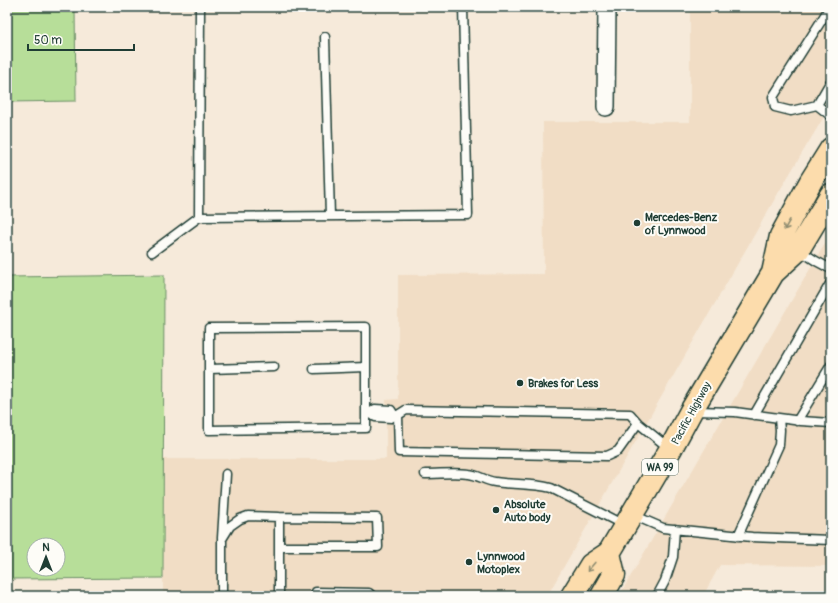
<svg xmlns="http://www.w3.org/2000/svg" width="838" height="603" viewBox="0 0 838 603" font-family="Pangolin,sans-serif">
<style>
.built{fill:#f1ddc5}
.green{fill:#b7de99;stroke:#6b8e66;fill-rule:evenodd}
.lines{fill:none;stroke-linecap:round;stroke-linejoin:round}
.lane-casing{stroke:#1f3d34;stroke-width:11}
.street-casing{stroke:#1f3d34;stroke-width:20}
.highway-casing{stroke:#1f3d34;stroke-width:25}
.lane{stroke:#fdfcf7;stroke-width:8}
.street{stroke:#fdfcf7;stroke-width:17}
.highway{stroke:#fcdcac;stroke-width:22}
.oneway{stroke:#8e8c70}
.poi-dot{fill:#1f3d34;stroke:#fdfcf7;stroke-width:1.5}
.labels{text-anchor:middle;stroke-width:4;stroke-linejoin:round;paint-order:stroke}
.shield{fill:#fdfcf7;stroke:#62766e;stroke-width:1}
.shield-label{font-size:10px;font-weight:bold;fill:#1f3d34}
.poi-label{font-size:11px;font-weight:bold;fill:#1f3d34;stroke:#fdfcf7;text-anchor:start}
.street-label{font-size:11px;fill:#1f3d34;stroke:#fdfcf7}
</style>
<rect width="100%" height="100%" fill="#f6eada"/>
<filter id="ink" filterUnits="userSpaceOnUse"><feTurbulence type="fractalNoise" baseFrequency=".025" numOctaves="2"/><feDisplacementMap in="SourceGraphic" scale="8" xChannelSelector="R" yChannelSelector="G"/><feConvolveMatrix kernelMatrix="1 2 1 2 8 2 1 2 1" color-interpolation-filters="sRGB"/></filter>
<g filter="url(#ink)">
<!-- built -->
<path class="built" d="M690 7H831V105L780 190 547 596H163L164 459H386V400L398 399V275L544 274 543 122H690Z
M831 233V566L720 565 703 596H619Z"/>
<!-- green -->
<path class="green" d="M7 7H75L76 101 7 102Z
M164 275 163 578 7 579V277ZM34 545H58V569H34Z"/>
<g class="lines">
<!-- lane casing -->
<g class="lane-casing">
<path id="lane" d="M200 7 199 217 468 215 463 7
M830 7 773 97 775 107 791 111 817 105 831 81
M325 37 330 216
M817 105 831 116
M799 250 816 261 831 269
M152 252 199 217
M366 327V428L209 430V328Z
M209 369 274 367
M314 369 366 367
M694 411 735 412 801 421 831 423
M394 415 391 410 375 409 370 413 375 417 391 418 394 415H398
M754 415 831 282
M797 421 831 365
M638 423 618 451 607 456 399 452 398 415 406 410 630 414 638 423 670 449
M425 474C440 474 455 472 469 474 478 475 486 481 495 482 514 485 532 483 551 488L624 525
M633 515 663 528 752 537 831 540
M279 517 377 518 378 547H279
M738 536 779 445 780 430 779 419
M222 538 226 474
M222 596V539L230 526 240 519 248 516 279 517V596
M315 596 316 592 369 593 372 596
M657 596 665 581 673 557 675 529"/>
</g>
<!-- street casing -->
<g class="street-casing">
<path id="street" d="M606 107 607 7"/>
</g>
<!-- highway casing -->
<g class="highway-casing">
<path id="highway" d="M773 273 781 236 811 181 831 149
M572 596 591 565 609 553 670 450 691 411 773 273 798 250 831 195
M602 596 614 575 609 553"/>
</g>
<!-- lane -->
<use href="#lane" class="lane"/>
<!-- street -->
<use href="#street" class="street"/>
<!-- highway -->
<use href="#highway" class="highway"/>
</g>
<!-- one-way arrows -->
<defs><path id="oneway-shaft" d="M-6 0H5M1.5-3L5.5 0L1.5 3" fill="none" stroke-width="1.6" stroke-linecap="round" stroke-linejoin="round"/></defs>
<g class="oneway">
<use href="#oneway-shaft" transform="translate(787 225) rotate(119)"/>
<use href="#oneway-shaft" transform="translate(591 567) rotate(130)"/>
</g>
</g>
<!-- markers -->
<g class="poi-dot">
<circle cx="637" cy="223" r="4"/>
<circle cx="520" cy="383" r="4"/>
<circle cx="496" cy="510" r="4"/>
<circle cx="469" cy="562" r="4"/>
</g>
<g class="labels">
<!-- shield labels -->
<rect class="shield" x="642" y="459" width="36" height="16" rx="3"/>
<g class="shield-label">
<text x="660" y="471">WA 99</text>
</g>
<!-- poi labels -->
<g class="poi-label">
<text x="645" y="221">Mercedes-Benz<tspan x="645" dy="13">of Lynnwood</tspan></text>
<text x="528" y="387">Brakes for Less</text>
<text x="504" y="508">Absolute<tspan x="504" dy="13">Auto body</tspan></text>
<text x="477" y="560">Lynnwood<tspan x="477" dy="13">Motoplex</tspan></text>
</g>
<!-- street labels -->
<g class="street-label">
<text transform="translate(691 413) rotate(-61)" y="4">Pacific Highway</text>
</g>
</g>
<!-- margin -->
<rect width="838" height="603" fill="none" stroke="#fdfcf7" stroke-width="24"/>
<rect x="12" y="12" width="814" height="579" fill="none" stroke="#1f3d34" stroke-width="1.5" filter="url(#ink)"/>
<!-- north arrow -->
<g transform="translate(46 557)"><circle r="19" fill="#fdfcf7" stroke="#a4b0a9"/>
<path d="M0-3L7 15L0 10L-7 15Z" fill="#1f3d34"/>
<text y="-6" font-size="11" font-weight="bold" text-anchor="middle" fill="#1f3d34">N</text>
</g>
<!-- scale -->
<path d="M28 44v6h106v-6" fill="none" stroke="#1f3d34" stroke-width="2"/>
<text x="34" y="44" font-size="12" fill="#1f3d34" stroke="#fdfcf7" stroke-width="3" paint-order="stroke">50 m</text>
</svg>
